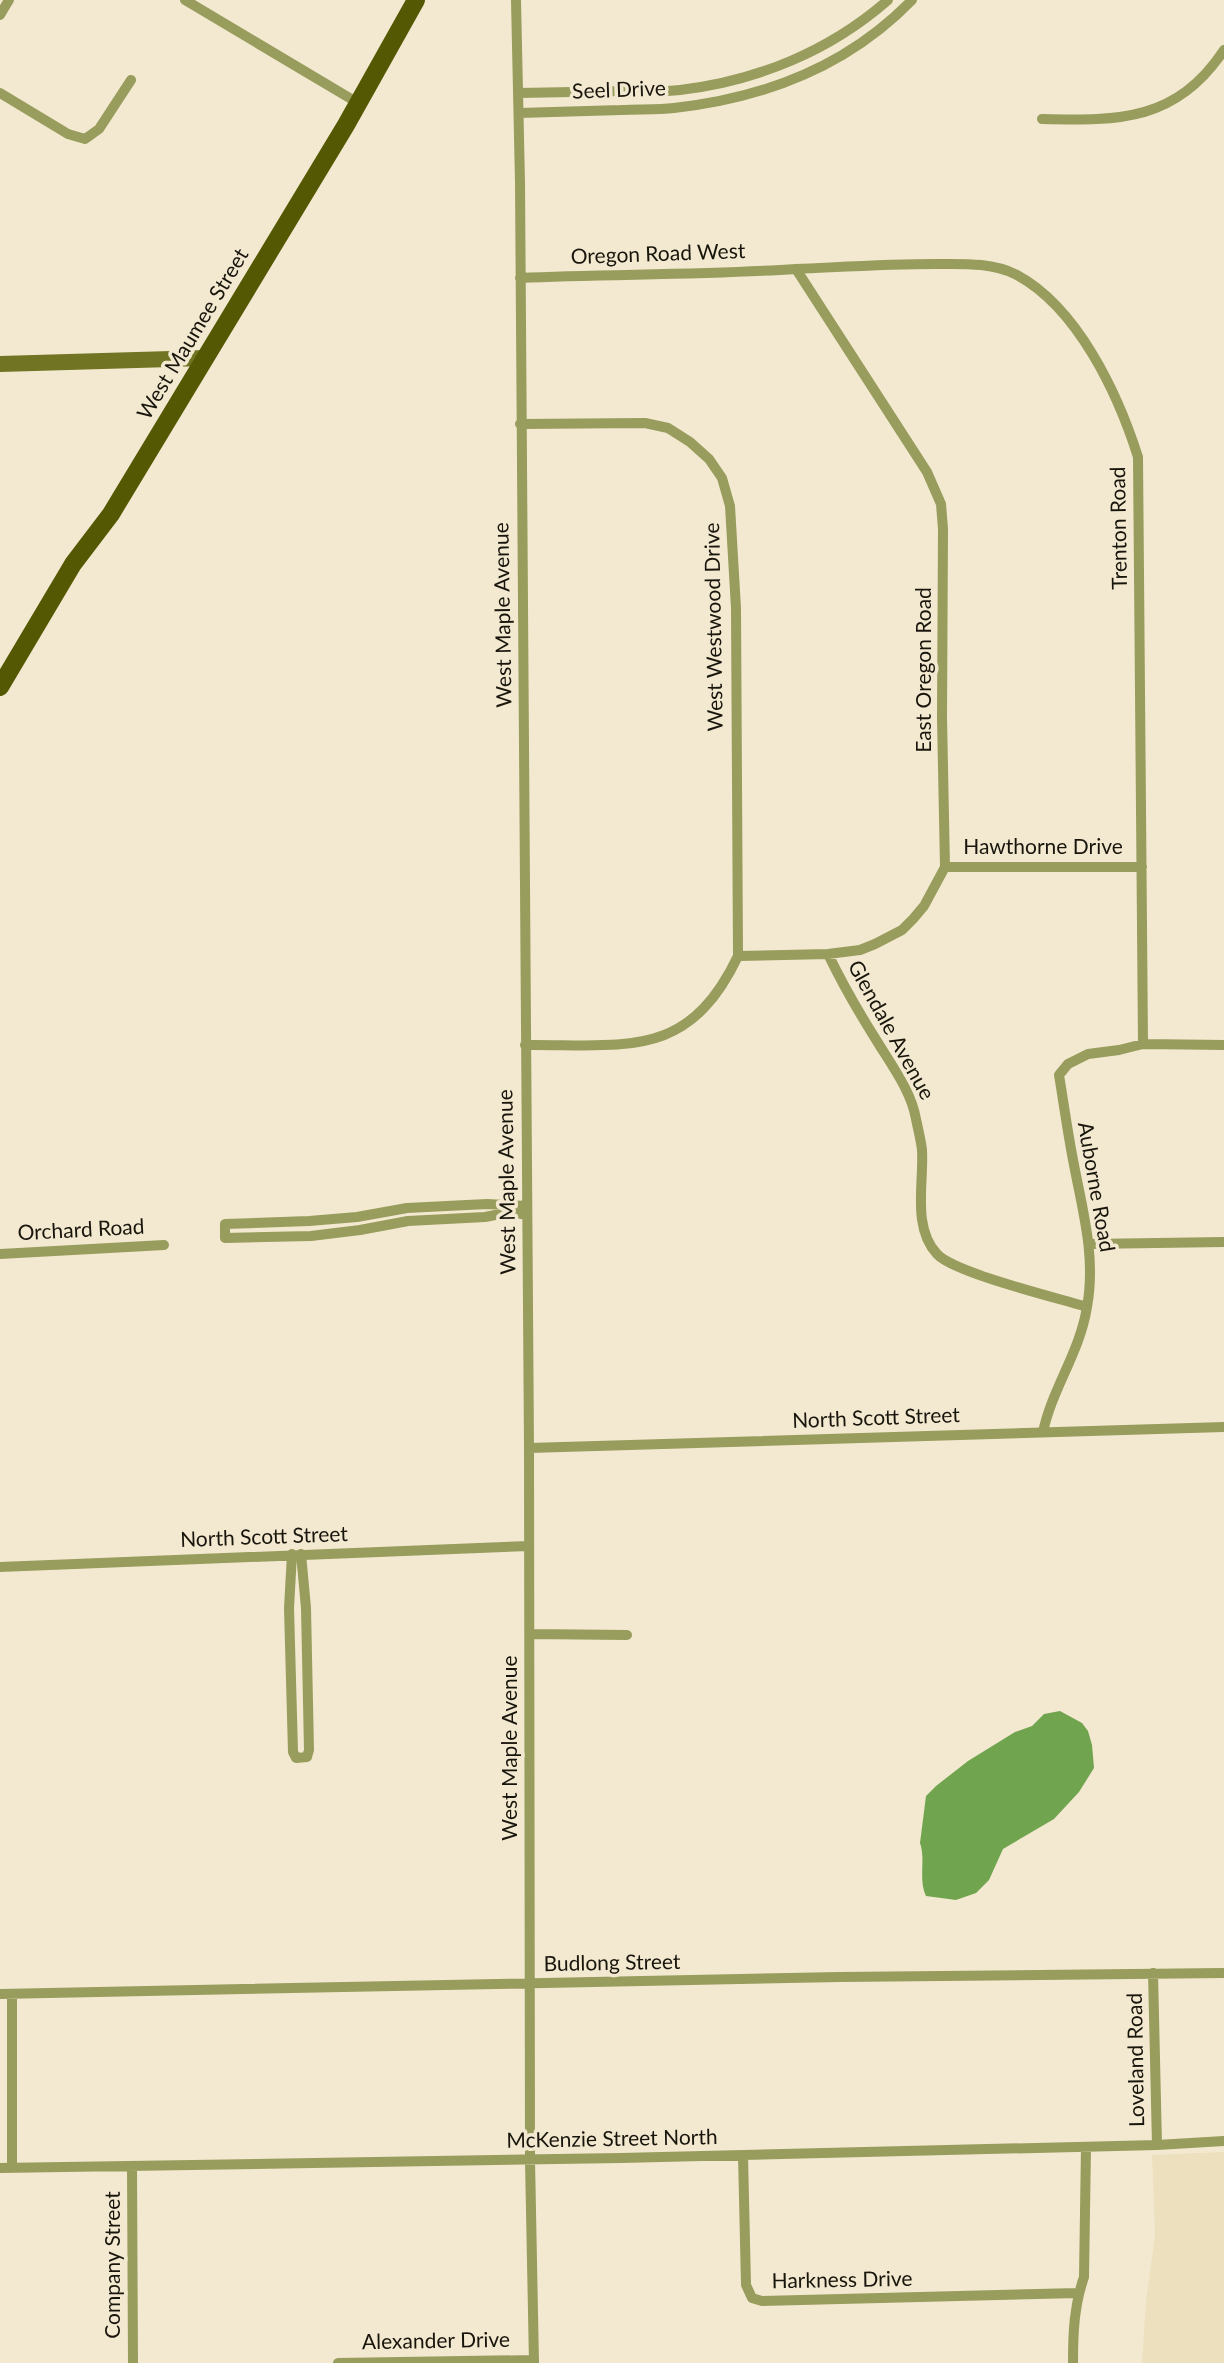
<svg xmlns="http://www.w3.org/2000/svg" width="1224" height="2363" viewBox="0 0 1224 2363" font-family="Lato,sans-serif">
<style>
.built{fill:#ece0bf}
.water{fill:#71a44f}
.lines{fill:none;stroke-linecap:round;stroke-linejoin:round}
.street{stroke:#989c5d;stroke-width:10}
.secondary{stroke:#707423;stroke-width:16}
.primary{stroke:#555803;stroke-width:18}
.labels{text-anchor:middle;stroke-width:7;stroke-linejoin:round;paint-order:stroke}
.street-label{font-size:21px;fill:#18150c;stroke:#f3e9d0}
</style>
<rect width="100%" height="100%" fill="#f3e9d0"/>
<!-- built -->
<path class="built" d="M1224 2152V2363H1142L1146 2302 1155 2235 1152 2155Z"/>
<!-- water -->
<path class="water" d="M1060 1711 1082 1723 1088 1731 1092 1745 1094 1768 1079 1792 1054 1819 1003 1849 989 1880 976 1893 956 1900 926 1896C918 1879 926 1860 920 1843L926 1796 936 1786 968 1761 1015 1732 1032 1726 1044 1714Z"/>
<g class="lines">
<!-- street -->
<path class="street" d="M185 0 358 103
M516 0 520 182 529 1448 530 2160 534 2363
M0 15 9 0
M0 93 68 134 85 139 99 129 131 80
M519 93C555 92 590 92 626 91 644 91 662 92 680 90 757 81 830 51 888 0
M519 113C553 112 587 111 621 110 639 109 657 110 674 108 765 98 848 66 912 0
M1042 119C1120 121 1177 121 1224 50
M520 278C612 274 704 275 796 269 842 267 888 264 934 264 961 264 992 262 1017 275 1078 308 1118 394 1138 457L1143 1044
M520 424 645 423 668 428 690 442 709 459 722 478 730 506 736 608 738 956C688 1061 625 1044 525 1045
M945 867H1142
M828 954C842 983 858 1011 875 1038 890 1063 911 1090 916 1119 918 1129 921 1140 922 1150 924 1183 912 1227 937 1254 954 1273 1058 1298 1087 1307
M738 956 828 954 860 950 875 944 902 930 913 919 924 906 945 867 942 717 943 529 941 504 927 472 796 269
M527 1206 487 1204 407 1208 357 1217 309 1221 225 1224V1238L311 1236 360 1230 408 1221 485 1217 511 1212 527 1215
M1089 1244 1224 1242
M0 1254 164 1245
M1043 1432C1052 1389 1080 1352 1087 1307 1096 1258 1083 1212 1074 1165 1068 1135 1064 1105 1059 1075L1068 1064 1088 1054 1119 1050 1143 1044 1224 1045
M529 1448 1224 1427
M292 1554 289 1608 293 1752 296 1758 307 1757 309 1750 306 1608 301 1554
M0 1567 529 1546
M530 1634 627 1635
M1153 1973 1157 2145
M0 1994 840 1977 1224 1973
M12 1994V2168
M743 2155 746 2285 752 2298 762 2301 1078 2293
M132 2166 133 2363
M0 2168 621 2158 1157 2145 1224 2141
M338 2363 534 2360
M1073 2363C1073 2333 1074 2306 1084 2277L1086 2147"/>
<!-- secondary -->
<path class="secondary" d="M0 364 205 358"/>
<!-- primary -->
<path class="primary" d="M0 687 73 564 111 514 346 125 416 0"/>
</g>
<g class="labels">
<!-- street labels -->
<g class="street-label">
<text transform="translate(619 90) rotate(-2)" y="7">Seel Drive</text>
<text transform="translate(658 254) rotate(-2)" y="7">Oregon Road West</text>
<text transform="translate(193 334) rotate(-59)" y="7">West Maumee Street</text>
<text transform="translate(1119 528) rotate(-91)" y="7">Trenton Road</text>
<text transform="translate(503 615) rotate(-91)" y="7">West Maple Avenue</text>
<text transform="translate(714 627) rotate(-91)" y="7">West Westwood Drive</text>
<text transform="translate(924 670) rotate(-90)" y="7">East Oregon Road</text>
<text x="1043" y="854">Hawthorne Drive</text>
<text transform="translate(891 1030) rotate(61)" y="7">Glendale Avenue</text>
<text transform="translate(507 1182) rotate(-91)" y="7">West Maple Avenue</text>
<text transform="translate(1096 1187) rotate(80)" y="7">Auborne Road</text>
<text transform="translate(81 1230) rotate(-3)" y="7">Orchard Road</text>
<text transform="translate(876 1418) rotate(-2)" y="7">North Scott Street</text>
<text transform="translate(264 1537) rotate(-2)" y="7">North Scott Street</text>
<text transform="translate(510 1748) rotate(-90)" y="7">West Maple Avenue</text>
<text transform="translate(612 1963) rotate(-1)" y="7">Budlong Street</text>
<text transform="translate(1136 2060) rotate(-91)" y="7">Loveland Road</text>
<text transform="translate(612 2139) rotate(-1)" y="7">McKenzie Street North</text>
<text transform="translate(113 2265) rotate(-90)" y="7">Company Street</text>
<text transform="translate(842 2280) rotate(-1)" y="7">Harkness Drive</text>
<text transform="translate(436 2341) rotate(-1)" y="7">Alexander Drive</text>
</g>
</g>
</svg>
